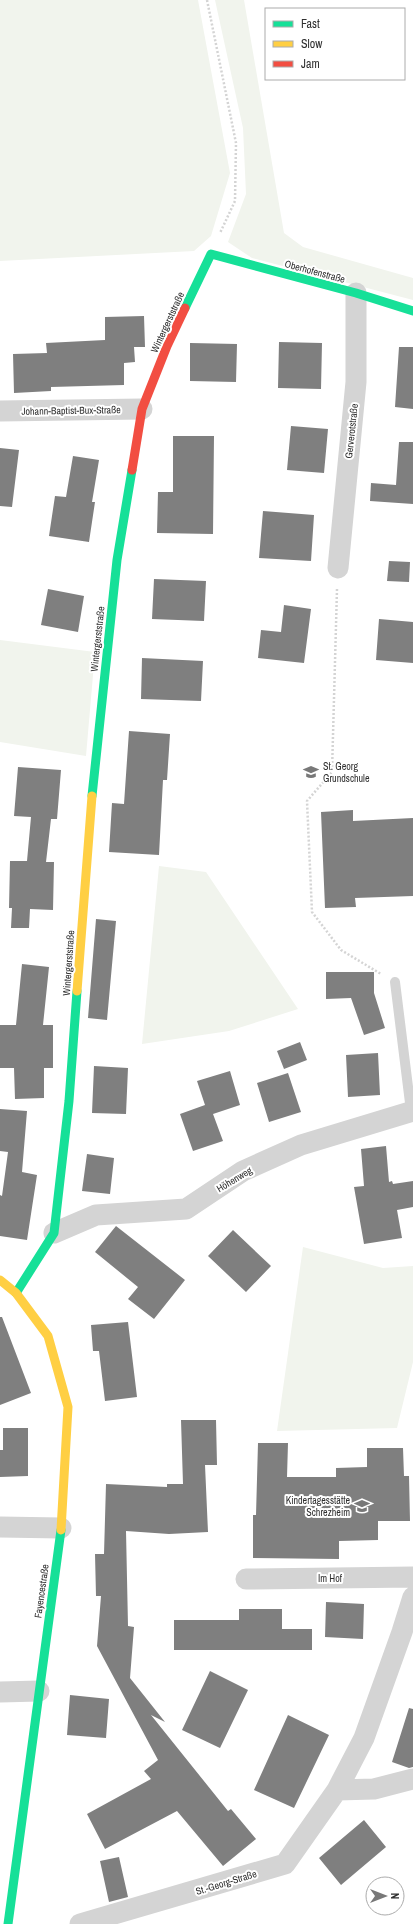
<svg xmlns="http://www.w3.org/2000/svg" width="413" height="1924" viewBox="0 0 413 1924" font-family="'Archivo Narrow',sans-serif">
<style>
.green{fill:#f1f4ed}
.building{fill:#7f7f7f}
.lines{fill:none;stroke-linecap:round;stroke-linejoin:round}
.path{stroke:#d4d4d4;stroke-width:2.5;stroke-dasharray:2 2;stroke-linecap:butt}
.lane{stroke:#d4d4d4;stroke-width:10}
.street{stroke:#d4d4d4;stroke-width:21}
.fast{stroke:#16e098;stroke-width:9}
.slow{stroke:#ffcf43;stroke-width:9}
.jam{stroke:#f24e42;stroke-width:9}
.labels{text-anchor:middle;stroke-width:4;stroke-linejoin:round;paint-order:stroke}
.street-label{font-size:10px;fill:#2f2f2f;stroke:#fff}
.poi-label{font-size:10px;fill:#2f2f2f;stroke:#fff;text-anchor:start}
</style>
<rect width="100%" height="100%" fill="#fff"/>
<!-- green -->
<path class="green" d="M0 0H198L230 173 211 236 194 251 0 261Z
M215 0H244L284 233 303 247 413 278V300L252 258 228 242 246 194 243 128Z
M0 640 95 652 86 756 0 742Z
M159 866 206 872 298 1009 229 1031 142 1044Z
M303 1247 383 1268 413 1266V1362L397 1428 277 1431Z"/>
<!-- building -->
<path class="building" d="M144 316 145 347H134L135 362 124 363V385L51 387V391L14 393 13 354 47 353 46 343 105 340V317Z
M279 342 322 343 321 389 278 388Z
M190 343 237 344 236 382 190 381Z
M399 347H413V409L395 407Z
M291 426 328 429 324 473 287 470Z
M173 436H214L213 534 157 533 158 492H173Z
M399 442H413V504L370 501 371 483 396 485Z
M0 448 19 450 12 507 0 506Z
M73 456 99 460 92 502H95L89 542 49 536 55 496 66 497Z
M263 511 314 515 311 561 259 558Z
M389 561 410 562 409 582 387 581Z
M154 579 206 581 204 621 152 619Z
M48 589 84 596 78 632 41 625Z
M284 605 311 609 304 663 258 658 261 630 281 632Z
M379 619 413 622V663L376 660Z
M142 658 203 661 201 701 141 699Z
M129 731 170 734 167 780H163L159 855 109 852 112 803 124 804Z
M18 767 61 770 57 819H51L46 862H54L53 910 30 909 29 928H11L12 908H9L10 861H27L31 817 14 816Z
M353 810V821L413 818V896L355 898 356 907 325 908 321 812Z
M96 919 116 921 107 1020 88 1018Z
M22 964 49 967 43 1025H53V1068H44V1098L15 1099 14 1068H0V1025H16Z
M326 972H374V993L385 1028 364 1035 351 998 326 999Z
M300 1042 307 1060 284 1069 277 1051Z
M378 1053 380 1095 348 1097 346 1055Z
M94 1066 128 1068 126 1114 92 1113Z
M230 1071 240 1105 213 1114 223 1141 193 1151 180 1114 205 1105 197 1081Z
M288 1073 301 1112 269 1122 257 1083Z
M0 1109 27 1111 22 1172 37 1175 27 1240 0 1236V1195L2 1196 8 1152 0 1151Z
M386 1146 389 1182 392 1181 393 1184 413 1181V1207L397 1210 402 1238 364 1244 354 1187 364 1186 361 1149Z
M87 1154 114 1158 110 1194 82 1191Z
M116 1226 185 1280 154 1319 128 1299 138 1287 95 1252Z
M233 1230 271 1266 246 1292 208 1256Z
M0 1317H2L31 1393 0 1405Z
M128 1322 137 1397 105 1401 99 1351H93L91 1325Z
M181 1420H216L217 1465H205L208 1532 169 1534 126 1531 128 1626 134 1627 130 1678 165 1722 151 1715 228 1811 231 1809 256 1839 223 1866 177 1811 105 1849 87 1814 151 1779 144 1771 158 1760 97 1646 101 1596H96L95 1554H104L106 1484 167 1487V1484H183Z
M3 1428H28V1476L0 1477V1450H3Z
M258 1443H288L287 1477H336V1468L367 1467V1448H403L404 1476H409L410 1521H378V1540L339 1541V1559L253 1558V1515H256Z
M326 1602 364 1604 363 1639 325 1637Z
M239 1609H282V1629H312V1650H174V1620H239Z
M210 1671 248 1690 220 1748 182 1730Z
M70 1695 109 1699 106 1738 67 1735Z
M409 1708 413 1709V1767L409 1768 392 1762Z
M288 1715 329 1735 294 1808 254 1790Z
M364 1820 386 1847 341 1885 319 1858Z
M119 1857 128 1897 109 1902 100 1861Z"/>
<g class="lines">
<!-- path -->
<path class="path" d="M207 0 236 143 235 201 220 233
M337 589 332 772 307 801 312 912 341 950 381 974"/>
<!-- lane -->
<path class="lane" d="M395 982 411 1111"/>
<!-- street -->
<path class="street" d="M0 411 142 409
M338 568 356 382V293
M54 1233 96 1215 186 1209 243 1171 301 1145 413 1111
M0 1527 61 1528
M246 1579 413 1577
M0 1692 39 1691
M337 1790 374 1789 413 1779
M80 1924 285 1864 337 1790 364 1738 402 1632 413 1597"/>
<!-- fast -->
<path class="fast" d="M185 308 211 254 356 293 413 311
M92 796 117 560 132 470
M16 1293 54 1233 69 1101 77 991
M8 1924 61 1530"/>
<!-- slow -->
<path class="slow" d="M77 991 92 796
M0 1280 16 1293 48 1336 68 1407 61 1530"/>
<!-- jam -->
<path class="jam" d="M132 470 142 409 167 346 185 308"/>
</g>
<!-- icons -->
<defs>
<g id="school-bare" transform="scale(1.2)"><path d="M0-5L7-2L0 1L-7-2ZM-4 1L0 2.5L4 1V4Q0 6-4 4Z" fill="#787878" stroke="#fff" stroke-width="2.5" paint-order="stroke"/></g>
</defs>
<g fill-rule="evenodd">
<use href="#school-bare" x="311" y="772"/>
<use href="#school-bare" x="362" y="1506"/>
</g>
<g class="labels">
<!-- street labels -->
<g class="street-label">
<text transform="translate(315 271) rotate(15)" y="4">Oberhofenstraße</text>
<text transform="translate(167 322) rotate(-65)" y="4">Wintergerststraße</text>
<text transform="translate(71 410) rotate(-1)" y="4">Johann-Baptist-Bux-Straße</text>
<text transform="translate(351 431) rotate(-84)" y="4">Gerverotstraße</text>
<text transform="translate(97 639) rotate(-84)" y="4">Wintergerststraße</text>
<text transform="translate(68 963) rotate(-86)" y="4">Wintergerststraße</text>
<text transform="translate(234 1179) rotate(-31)" y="4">Höhenweg</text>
<text x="330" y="1582">Im Hof</text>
<text transform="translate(41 1591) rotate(-82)" y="4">Fayencestraße</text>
<text transform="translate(226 1882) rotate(-17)" y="4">St.-Georg-Straße</text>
</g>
<!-- poi labels -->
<g class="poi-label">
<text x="323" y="770">St. Georg<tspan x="323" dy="12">Grundschule</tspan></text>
<text x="350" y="1504" text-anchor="end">Kindertagesstätte<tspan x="350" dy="12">Schrezheim</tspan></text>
</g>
</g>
<!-- legend -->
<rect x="265" y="8" width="140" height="72" fill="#ffffff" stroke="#acacac"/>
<rect x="273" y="21" width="20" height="6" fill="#16e098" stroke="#acacac"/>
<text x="301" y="28" font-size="12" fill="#2f2f2f">Fast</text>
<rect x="273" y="41" width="20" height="6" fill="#ffcf43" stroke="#acacac"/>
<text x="301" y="48" font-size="12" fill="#2f2f2f">Slow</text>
<rect x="273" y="61" width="20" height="6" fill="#f24e42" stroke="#acacac"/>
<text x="301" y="68" font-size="12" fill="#2f2f2f">Jam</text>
<!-- north arrow -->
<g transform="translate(385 1896) rotate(90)"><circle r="19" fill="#ffffff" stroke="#acacac"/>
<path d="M0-3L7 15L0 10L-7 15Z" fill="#787878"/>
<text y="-6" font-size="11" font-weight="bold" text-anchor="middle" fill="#2f2f2f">N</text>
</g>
</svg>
